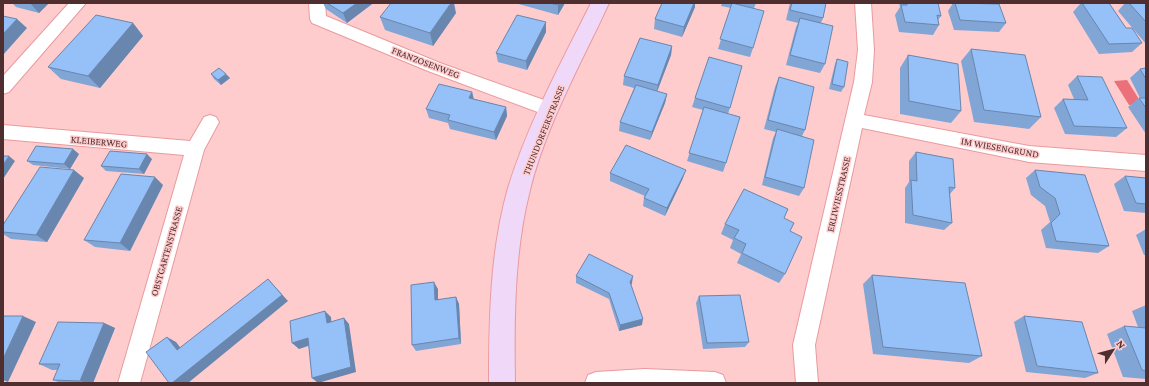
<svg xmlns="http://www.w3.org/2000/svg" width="1149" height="386" viewBox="0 0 1149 386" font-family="'Crimson Pro',serif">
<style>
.water{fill:#ec707b}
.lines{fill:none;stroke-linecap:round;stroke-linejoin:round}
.street-casing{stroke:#e99a9e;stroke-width:2}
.secondary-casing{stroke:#e99a9e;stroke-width:2}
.street{fill:#fff;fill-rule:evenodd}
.secondary{fill:#f0d9f8;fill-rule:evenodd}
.wall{fill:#81a5d5}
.shaded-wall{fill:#6986ae}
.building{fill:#96c0f8;stroke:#6986ae}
.labels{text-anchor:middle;stroke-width:3;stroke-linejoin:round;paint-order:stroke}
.street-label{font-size:10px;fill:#4f2e30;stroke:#fecccd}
</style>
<rect width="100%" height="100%" fill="#fecccd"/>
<!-- water -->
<path class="water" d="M1127 80 1142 104 1129 105 1114 81Z"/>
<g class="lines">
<!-- street casing -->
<g class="street-casing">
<path id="street" d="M69 3H86L9 92 3 94V76Z
M309 3H325L326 16 440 63 555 104 558 109 555 114 549 116 543 114 428 71 312 23 310 19Z
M855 3H871L874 50 872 82 864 115 1029 146 1146 155V171L1029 162 862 128 815 345 818 383H796L793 345 854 82 858 50Z
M210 115 216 117 219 122 204 150 140 383H118L184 155 3 139V125L190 141 204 117Z
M645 369 715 372 723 375 726 383H585L588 375 596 372Z"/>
</g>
<!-- secondary casing -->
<g class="secondary-casing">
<path id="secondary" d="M591 3H609C581 64 546 125 530 190 514 253 514 318 515 383H489C489 318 490 251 508 188 528 123 561 63 591 3Z"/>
</g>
<!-- street -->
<use href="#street" class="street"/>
<!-- secondary -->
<use href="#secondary" class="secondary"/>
</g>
<!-- wall -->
<path class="wall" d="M12 3H49L39 13 16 7Z
M323 3H372V4L347 23 326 9Z
M515 3H565L558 15Z
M662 3H695V7L682 37 654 29 655 19Z
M722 3H756L754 8 753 48 750 57 718 49 731 8 721 6Z
M790 3H826L823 18 821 23 825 64 820 73 786 65 796 27 798 23 786 20Z
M899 3H938L941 16 938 20 939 25 933 35 899 32 895 15 900 7Z
M953 3H990L1006 23 999 32 954 30 948 11Z
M1081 3H1109L1126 28 1142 43 1132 52 1099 54 1073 12Z
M1125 3H1146V44L1118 11Z
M456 13 433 46 385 30 380 17Z
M546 22V32L527 70 498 62 496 53Z
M133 23 143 36 100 88 61 79 48 67Z
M672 46 671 55 657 92 667 94 665 103 650 140 619 131 620 122 634 88 623 85 624 76Z
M971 49 1041 117 1029 129 974 122 961 61Z
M908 55 961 111 951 123 900 114V68Z
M837 59 844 87 841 92 829 89 835 64Z
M742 66 728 114 726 163 723 172 687 161 703 110 692 107 695 98Z
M1146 68V134L1128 107 1139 98H1140L1130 78 1140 69Z
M211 74 230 78 221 85 214 79Z
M1077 76 1127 128 1116 137 1065 134 1054 108 1063 99H1074L1068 85Z
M779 77 805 130 802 136 804 188 799 196 762 185 773 138 776 132 764 129 775 87Z
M472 92 474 99 506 107 507 116 496 140 450 129 448 123 429 118 426 109Z
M916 152 955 188 950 194 952 223 944 230 905 223V188L909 182V161Z
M79 154 70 169 33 165 27 161Z
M152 159 144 174 106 171 101 166Z
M1035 170 1109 246 1098 253 1046 248 1041 230 1050 222 1045 206 1031 195 1026 178Z
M610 173 683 178 665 216 643 206 644 198 645 196 610 181Z
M1125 176 1146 178V213L1124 211 1114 184Z
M84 178 47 242 11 239 3 234V225Z
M163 185 130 251 95 247 84 240Z
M784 218 790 231 785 274 779 283 737 263 741 254 730 248 733 240 721 234 725 224Z
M1146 229V255H1144L1136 235Z
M872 275 982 356 969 363 873 354 863 284Z
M576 276 632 283 631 285 642 325 619 331 609 299 576 283Z
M438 289V300L456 297 459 304 461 344 416 351 412 345Z
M699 296 749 342 745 347 703 349 696 303Z
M1146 305V379L1123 377 1107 334 1124 326 1138 327 1132 311Z
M1024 316 1098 373 1085 378 1026 372 1014 322Z
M104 323 115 328 93 383H61L53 380 58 370H52L39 364Z"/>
<!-- shaded-wall -->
<path class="shaded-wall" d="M30 3H49L39 13Z
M357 3H372V4L347 23 343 13Z
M451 3H454L456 13 433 46 430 33Z
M559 3H565L558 15V5Z
M694 3H695V7L682 37 684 27Z
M17 19 27 28 3 55V34Z
M546 22V32L527 70 526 61Z
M133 23 143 36 100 88 88 76Z
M672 46 671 55 656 94 658 85Z
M226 74 230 78 221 85 218 80Z
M472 92 474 101 469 98Z
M667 94 665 103 650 140 652 132Z
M506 107 507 116 496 140 494 132Z
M73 149 79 154 70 169 64 164Z
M147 154 152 159 144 174 139 169Z
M9 156 15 161 3 179V165Z
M74 170 84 178 47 242 36 235Z
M686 170 683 178 665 216 667 208Z
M155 177 163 185 130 251 120 243Z
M633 276 632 283 629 289 630 282Z
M268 279 288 301 188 383H172Z
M434 282 438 289V307L435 300Z
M456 297 459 304 461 344 459 338Z
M325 311 331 317 332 329 327 323Z
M23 316 36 322 8 382 3 380V359Z
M344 318 349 324 356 372 318 383 312 378Z
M643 319 642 325 619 331 620 325Z
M104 323 115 328 93 383H86L80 381Z
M167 337 176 342 186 355 177 350Z
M308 338 314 344 299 349 292 343Z"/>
<!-- building -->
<path class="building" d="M327 3H357L343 13Z
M391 3H451L430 33 380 17Z
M550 3H559L558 5Z
M662 3H694L684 27 655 19Z
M732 3 764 11 753 48 720 39Z
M792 3H826L823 18 790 10Z
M907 3H938L941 16 937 15 939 25 905 22 901 5H907Z
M955 3 999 4 1006 23 960 20Z
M1082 3H1109L1126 28H1132L1142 43 1109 44Z
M1129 3H1146V22Z
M96 15 133 23 88 76 48 67Z
M517 15 546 22 526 61 496 53Z
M3 16 17 19 3 34Z
M800 18 833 26 825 64 790 55Z
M640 38 672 46 658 85 624 76Z
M971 49 1025 55 1041 117 984 110Z
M908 55 958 64 961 111 909 101Z
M709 57 742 66 730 108 695 98Z
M837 59 848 62 844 87 832 84Z
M219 68 226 74 218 80 211 74Z
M1146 68V79L1140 69Z
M1077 76 1102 77 1127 128 1074 126 1063 99 1088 100Z
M779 77 814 87 805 130 768 120Z
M439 84 472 92 469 98 506 107 494 132 448 120 450 115 426 109Z
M636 85 667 94 652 132 620 122Z
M1139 98H1146V108Z
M704 107 740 117 726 163 689 153Z
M777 129 814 140 804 188 765 177Z
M626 145 686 170 667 208 644 198 649 189 610 173Z
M36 146 73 149 64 164 27 161Z
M110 151 147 154 139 169 101 166Z
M916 152 953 159 955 188 949 187 952 223 913 215 911 180 917 181Z
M3 156H9L3 165Z
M40 167 74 170 36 235 3 232V225Z
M1035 170 1085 175 1109 246 1056 241 1051 223 1060 214 1055 198 1040 187Z
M121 174 155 177 120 243 84 240Z
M1125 176 1146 178V204L1136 203Z
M744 189 788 209 784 218 794 223 790 231 802 237 785 274 742 253 746 244 734 238 739 230 725 224Z
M589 254 633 276 630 282 643 319 620 325 609 293 576 276Z
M872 275 965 283 982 356 883 347Z
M268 279 282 295 172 383H169L146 352 167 337 177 350Z
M434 282 435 300 456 297 459 338 412 345 411 285Z
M740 295 749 342 707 343 699 296Z
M325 311 327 323 344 318 351 367 312 378 308 338 292 343 290 321Z
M3 316H23L3 359Z
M1024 316 1082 322 1098 373 1037 366Z
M58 322 104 323 80 381 53 380 60 364H39Z
M1124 326 1146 328V371L1142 370Z"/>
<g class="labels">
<!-- street labels -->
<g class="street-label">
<text transform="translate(426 62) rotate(21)" y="4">FRANZOSENWEG</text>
<text transform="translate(543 130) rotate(-68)" y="4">THUNDORFERSTRASSE</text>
<text transform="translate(99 141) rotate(5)" y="4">KLEIBERWEG</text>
<text transform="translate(1000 147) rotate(10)" y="4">IM WIESENGRUND</text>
<text transform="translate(838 194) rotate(-77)" y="4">ERLIWIESSTRASSE</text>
<text transform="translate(166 251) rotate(-74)" y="4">OBSTGARTENSTRASSE</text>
</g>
</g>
<!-- border -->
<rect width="1149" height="386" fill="none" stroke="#4f2e30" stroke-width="8"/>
<!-- north arrow -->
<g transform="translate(1113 350) rotate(54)" stroke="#fecccd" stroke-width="3" paint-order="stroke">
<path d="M0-3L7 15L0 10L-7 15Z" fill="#4f2e30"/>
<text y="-6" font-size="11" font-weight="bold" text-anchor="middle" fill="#4f2e30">N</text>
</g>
</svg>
